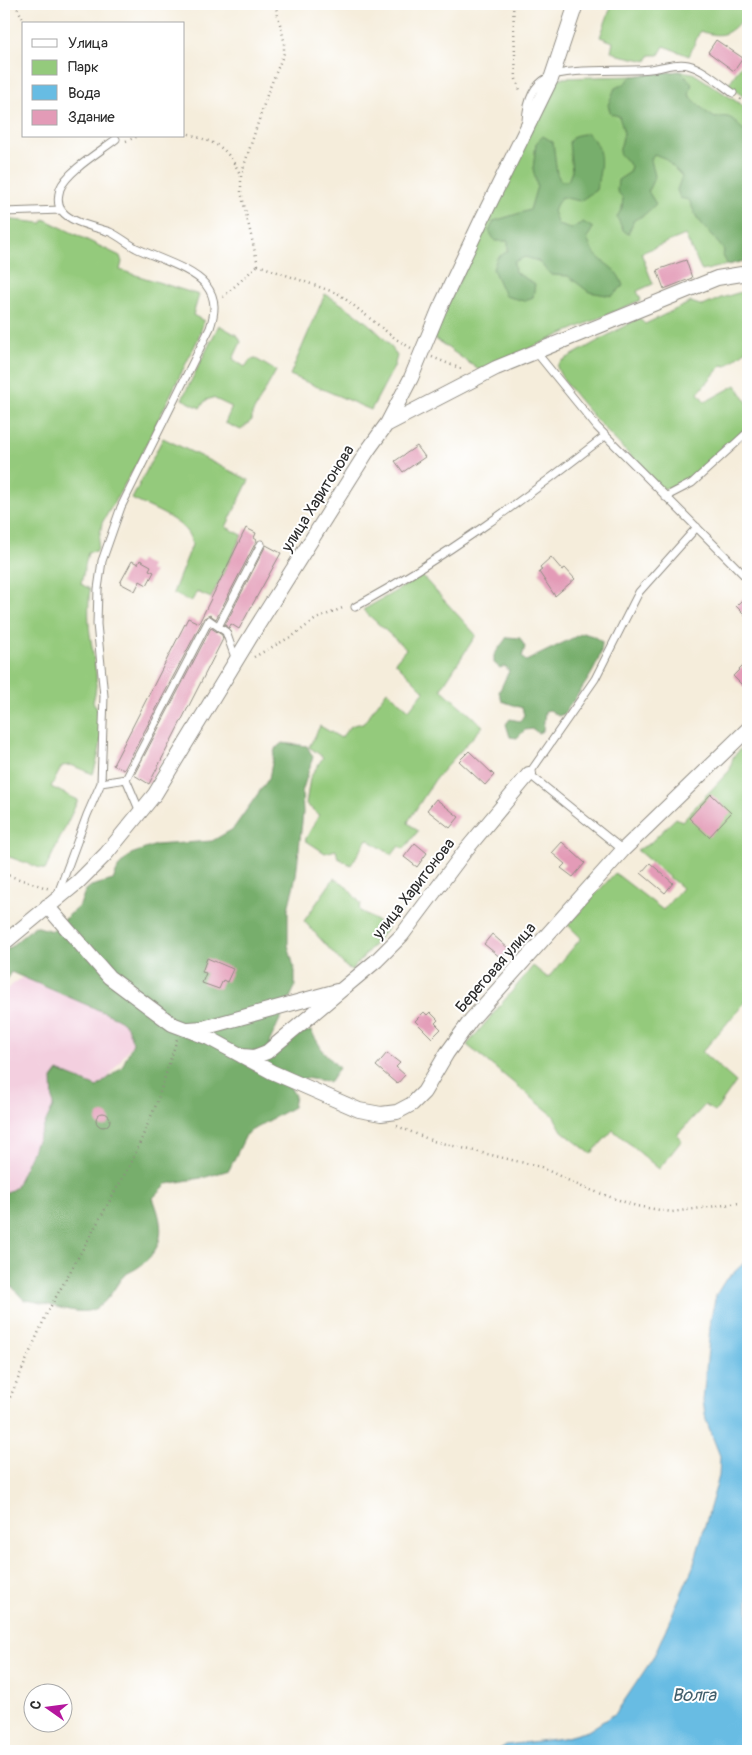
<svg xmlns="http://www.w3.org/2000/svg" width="752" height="1755" viewBox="0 0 752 1755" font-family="Pangolin,sans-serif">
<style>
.built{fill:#f3cfdf}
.green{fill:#94ca7c;stroke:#607a54}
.forest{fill:#77ae6c;stroke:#516c4c}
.water{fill:#67bce3;stroke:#497487}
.building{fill:#e39bb7}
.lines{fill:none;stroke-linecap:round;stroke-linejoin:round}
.service-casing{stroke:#908c83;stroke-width:9}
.minor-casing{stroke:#908c83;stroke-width:16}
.path{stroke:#908c83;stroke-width:2.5;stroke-dasharray:1 4;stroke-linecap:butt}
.service{stroke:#fff;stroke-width:7}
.minor{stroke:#fff;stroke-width:14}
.labels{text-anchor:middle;stroke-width:4;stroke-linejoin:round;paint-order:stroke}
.street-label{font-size:16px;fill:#2b2b2b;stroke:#fff}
.water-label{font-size:18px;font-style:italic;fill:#405e6b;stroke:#fff}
</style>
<rect width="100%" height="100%" fill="#fff"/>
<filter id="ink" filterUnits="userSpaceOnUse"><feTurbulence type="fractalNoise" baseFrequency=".02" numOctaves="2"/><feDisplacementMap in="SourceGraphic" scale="10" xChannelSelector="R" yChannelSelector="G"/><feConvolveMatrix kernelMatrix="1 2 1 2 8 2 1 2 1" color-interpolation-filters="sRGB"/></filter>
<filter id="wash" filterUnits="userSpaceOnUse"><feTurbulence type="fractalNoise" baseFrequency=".0096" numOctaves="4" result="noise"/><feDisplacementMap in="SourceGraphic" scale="20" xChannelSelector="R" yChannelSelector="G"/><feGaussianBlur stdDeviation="1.12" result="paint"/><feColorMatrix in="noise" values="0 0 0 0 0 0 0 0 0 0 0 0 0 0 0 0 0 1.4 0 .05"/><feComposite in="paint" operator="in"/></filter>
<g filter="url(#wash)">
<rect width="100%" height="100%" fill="#f5eddb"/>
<!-- built -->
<path class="built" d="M31 971 144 1027 4 1225V991Z"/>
<!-- green -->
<path class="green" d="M612 4H748V15C729 32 726 40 700 31L689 56 664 46 659 55H650L647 61 619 55 611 51 613 42 600 37Z
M748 55V100L728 85Z
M680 71 693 73 748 109V260L702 271 685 235 641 253 653 284 637 291 641 300 479 370 434 338 438 325 553 84 560 78 632 76Z
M4 219 42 223 44 219 120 256 122 262 120 270 199 295 193 315 204 321 198 339 136 465 102 523 97 551 88 552 81 584 90 589C88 606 88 624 91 640 94 664 100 678 93 702 108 722 100 752 93 774L71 765 62 766 51 787 78 800 45 870 4 855Z
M748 290V349L726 366 722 365 698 393 705 402 736 385 748 404V428C727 442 686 493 661 488 643 468 559 386 557 366L560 362 639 318 645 324 691 302 703 306 721 298Z
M325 294C348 307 384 332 397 356L394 367 371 410 290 375Z
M219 325 238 336 241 342 233 359 245 367 250 360 256 359 276 371 252 414V420L241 430 225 423 232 407 213 398 206 400 200 408 182 399Z
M163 438 249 480 226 527 242 535 211 598 197 592 191 602 173 593 192 545C190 521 151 509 132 499Z
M422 576 476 635 441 689 483 726 436 778 409 820 408 823 418 831 404 849 399 846 392 855 367 839 351 865 338 858 336 850 325 853 305 840 319 815 306 804 310 778 323 757 309 747 320 726 341 738C348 729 350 723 363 724L387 691 409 710 424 691 395 662 406 649 363 610Z
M748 741V999L702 1052 736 1082 715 1112 705 1105 677 1135 682 1140 659 1169 613 1130 591 1154 562 1131 553 1115 467 1045 533 966 548 978 581 938 568 925 615 873 663 910 682 888 637 850 649 844 676 818 682 821 730 770 733 757Z
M334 878 344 884 361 904 359 910 388 928 352 970 346 967 304 921Z"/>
<!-- forest -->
<path class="forest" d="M680 71 692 83 689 95 706 112 715 118C737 112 734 127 748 132V260L728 265 723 256 724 250 697 218 689 200 680 198 677 190 682 176 664 158 654 154 651 160 655 176 648 191 656 204 644 215 634 220 628 234 623 230 617 217 622 208 623 198 617 191 618 180 629 173 631 166 619 153 624 133 619 116 611 114 608 105 615 88 624 84 632 76Z
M587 133C606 149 601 168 596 190L580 201 561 197 553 211 558 225 571 229 583 222 593 228 587 238C595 266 615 260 623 286L612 296 589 292 568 276 551 275 538 261 525 257 514 262 515 272 535 284 533 297 524 301 505 296 493 269 497 258 508 251V241H495L489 231 494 221 530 210 537 186 533 169 536 143 543 136 553 142 557 174 561 181H568L572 171 569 142 574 136Z
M583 633 593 636 602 642C603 664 576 696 564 714L558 716 550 710 545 711 543 731 538 733 533 729 525 730 517 738 510 737 506 724 510 719 520 721 524 715 522 708 502 701 499 692 509 671 505 666 500 668 494 663V655L507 637 520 638 525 647 522 657 526 661Z
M282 743 307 746 313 757 302 792 303 813 296 876 288 909V945L295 971V987L268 1045 290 1034 311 1031 323 1051 339 1068 330 1082 305 1078 288 1083 295 1096 293 1107 247 1133 229 1170 206 1177 167 1184 153 1198C164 1226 166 1246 140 1266 134 1271 125 1273 121 1279 113 1290 106 1305 92 1310 75 1316 43 1301 24 1300L4 1278V1194L15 1188 53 1107 52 1079 58 1071 97 1087 122 1067 133 1043 127 1026 117 1018 11 972 4 983V952L35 926 52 931 80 905 85 891 91 886 113 880 119 866 131 854 156 845 212 841 233 829 269 778 275 749Z"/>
<!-- water -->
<path class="water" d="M748 1259V1751H497L506 1745 563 1738 588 1731 616 1713 653 1658 693 1567 719 1476 720 1456 706 1420 703 1401 711 1317 716 1295 724 1282Z"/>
<g id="blocks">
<!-- building -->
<path class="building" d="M716 40 743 58 734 71 708 52Z
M686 260 692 278 664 289 657 270Z
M417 446 425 457 403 472 395 461Z
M246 528 256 533 254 538 257 540 216 619 210 615 204 618 124 770 113 765 188 618 199 623Z
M266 545 281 553 239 629 231 624 229 628 225 625Z
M551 557 562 570 565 568 575 579 555 596 539 572 542 570 540 567Z
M140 560 151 566 149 570 154 572 147 585 140 581 135 591 120 583 132 561 138 564Z
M748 594V618L736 606Z
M211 628 222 635 223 639 149 784 134 775Z
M748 661V691L733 676Z
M469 751 494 775 485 785 459 761Z
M711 794 731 813 709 837 689 818Z
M436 799 459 817 450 828 427 810Z
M562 842 585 863 573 877 561 868 565 864 552 853Z
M415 843 427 853 417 867 404 857Z
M650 863 673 883 665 893 641 873Z
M492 934 509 949 501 958 484 944Z
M207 958 233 969 227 982 223 980 219 989 202 983 206 973 202 972Z
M424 1012 427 1015 430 1012 438 1020 435 1023 441 1029 432 1038 415 1021Z
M387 1053 400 1063 396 1067 405 1075 397 1084 376 1066Z
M96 1120a7 7 0 1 1 14 0a7 7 0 1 1-14 0Z"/>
</g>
</g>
<g filter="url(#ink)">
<use href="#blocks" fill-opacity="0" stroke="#908c83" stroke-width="1"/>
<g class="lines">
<!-- service casing -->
<g class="service-casing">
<path id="service" d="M526 121C527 104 531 87 547 78 565 67 626 72 650 69 662 68 675 62 688 65 704 69 720 84 733 93
M4 212 61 210
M536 352 597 427 748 579
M665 497 692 483 748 432
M355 607C444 558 525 499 605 436
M219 625 261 544
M101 783 126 779
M140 812 126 779 209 620 226 632 236 660
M623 850 529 774 595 679 639 592 697 527
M57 896 87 815 101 783 104 696 97 624 98 589 102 561 121 507 210 328C215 313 217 299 206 285 192 268 156 258 136 248 127 243 119 236 110 232 96 227 71 223 62 211 57 205 58 196 60 189 67 171 101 151 116 139"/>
</g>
<!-- minor casing -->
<g class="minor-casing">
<path id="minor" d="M387 424 411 378 439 310 481 221 551 79 576 4
M47 906 109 977 172 1024 209 1038 272 1072 359 1110 381 1114 397 1112 412 1104 424 1092 447 1053 471 1020 623 850 748 729
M4 943 78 882 106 854 155 794 254 631 368 450 386 425 496 368 717 278 748 273
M189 1029 203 1028 337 991
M242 1056 254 1057 267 1052 376 961 402 935 465 851 529 774"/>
</g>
<!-- path -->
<path class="path" d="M15 4 26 24
M513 4 516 79 521 93
M740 99 748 104
M184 132C215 144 224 142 240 174
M126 141 139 136
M258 265 241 192V175L268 92 284 53V40L275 4
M258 265 339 294 396 339 411 348
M223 297 258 265
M432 357 464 370
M254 657 294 635 316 619 345 607
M4 874 50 889
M397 1126 433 1141 541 1167 582 1187 636 1206 672 1212 739 1203
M4 1411 47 1313 132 1161 156 1105 177 1039"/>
<!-- service -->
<use href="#service" class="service"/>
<!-- minor -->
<use href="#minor" class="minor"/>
</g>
</g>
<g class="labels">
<!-- street labels -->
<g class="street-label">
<text transform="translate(317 498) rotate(-58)" y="6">улица Харитонова</text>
<text transform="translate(413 888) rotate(-52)" y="6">улица Харитонова</text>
<text transform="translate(495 967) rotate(-49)" y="6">Береговая улица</text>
</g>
<!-- water labels -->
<g class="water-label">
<text x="694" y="1701">Волга</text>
</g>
</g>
<!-- margin -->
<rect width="752" height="1755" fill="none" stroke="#fff" stroke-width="20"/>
<!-- legend -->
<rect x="22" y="22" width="162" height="115" fill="#ffffff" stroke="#aaaaaa"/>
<rect x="32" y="39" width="25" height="8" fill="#ffffff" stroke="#aaaaaa"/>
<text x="68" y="48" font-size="15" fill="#2b2b2b">Улица</text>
<rect x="32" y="60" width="25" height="15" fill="#94ca7c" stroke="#aaaaaa"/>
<text x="68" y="72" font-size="15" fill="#2b2b2b">Парк</text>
<rect x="32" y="85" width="25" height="15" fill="#67bce3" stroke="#aaaaaa"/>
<text x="68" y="98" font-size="15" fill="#2b2b2b">Вода</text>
<rect x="32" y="110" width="25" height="15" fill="#e39bb7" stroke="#aaaaaa"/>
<text x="68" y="122" font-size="15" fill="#2b2b2b">Здание</text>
<!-- north arrow -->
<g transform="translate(48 1708) rotate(284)"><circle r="24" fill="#ffffff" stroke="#aaaaaa"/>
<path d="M0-4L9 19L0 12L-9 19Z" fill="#b5179e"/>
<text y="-8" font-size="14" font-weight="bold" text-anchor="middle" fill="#2b2b2b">С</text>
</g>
</svg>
